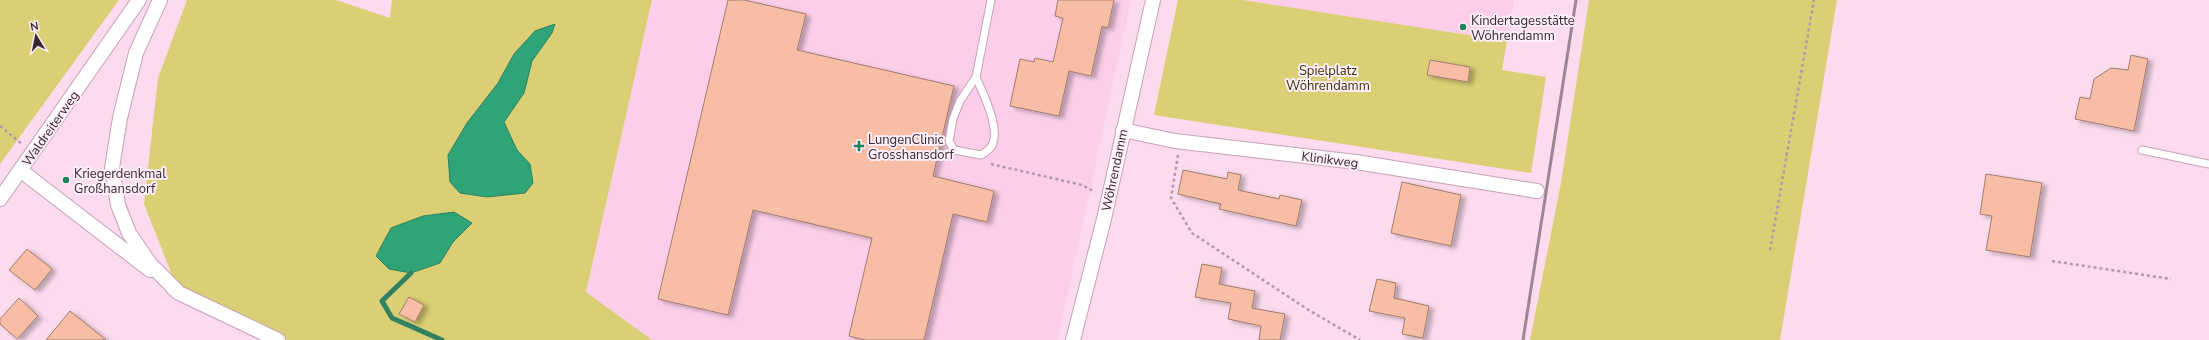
<svg xmlns="http://www.w3.org/2000/svg" width="2209" height="340" viewBox="0 0 2209 340" font-family="'Nunito Sans',sans-serif">
<style>
.built{fill:#fccee9}
.green{fill:#dacf74}
.water{fill:#2fa577;stroke:#318062}
.lines{fill:none;stroke-linecap:round;stroke-linejoin:round}
.stream{stroke:#318062;stroke-width:5}
.building{fill:#f7bda5;stroke:#a27c6d;filter:url(#shadow)}
.lane-casing{stroke:#c6a1b6;stroke-width:9}
.street-casing{stroke:#c6a1b6;stroke-width:16}
.path{stroke:#b399a8;stroke-width:2.5;stroke-dasharray:3 3;stroke-linecap:butt}
.lane{stroke:#fff;stroke-width:7}
.street{stroke:#fff;stroke-width:14}
.rail{stroke:#9d8593;stroke-width:3}
.poi-dot{fill:#1c825c;stroke:#feeef7;stroke-width:1.5}
.labels{text-anchor:middle;stroke-width:4;stroke-linejoin:round;paint-order:stroke}
.poi-label{font-size:13px;fill:#372831;stroke:#feeef7;text-anchor:start}
.park-label{font-size:13px;fill:#373204;stroke:#feeef7}
.street-label{font-size:13px;fill:#372831;stroke:#feeef7}
</style>
<defs>
<filter id="shadow"><feDropShadow dx="4.5" dy="2.5" stdDeviation="2" flood-color="#0004"/></filter>
</defs>
<rect width="100%" height="100%" fill="#fbdbed"/>
<!-- built -->
<path class="built" d="M652 0H1131L1058 340H652L586 292Z
M1243 0H1514L1507 41Z"/>
<!-- green -->
<path class="green" d="M0 0H119L0 164Z
M187 0H336L390 18 392 0H652L586 292 652 340H277L179 293 144 204 158 78Z
M1178 0H1243L1507 41 1502 70 1546 77 1531 173 1154 115Z
M1589 0H1837L1780 340H1530L1561 183Z"/>
<!-- water -->
<path class="water" d="M555 24 552 33 532 61 524 93 504 122 517 150 530 164 533 183 525 193 487 197 460 193 450 182 448 155 467 123 498 83 514 54 535 31Z
M454 212 472 223 453 242 440 263 411 273 389 269 376 256 391 228 423 216Z"/>
<g class="lines">
<!-- stream -->
<path class="stream" d="M411 273 382 301 392 318 442 340"/>
</g>
<!-- building -->
<path class="building" d="M728 0H744L806 14 797 50 954 86 933 176 994 191 987 222 953 214 924 340H865L849 336 872 238 753 210 728 315 658 299Z
M1058 0H1114L1108 28 1102 26 1091 76 1069 71 1059 116 1010 106 1020 59 1034 62 1035 58 1053 62 1063 18 1055 16Z
M2131 55 2148 59 2134 131 2075 119 2080 97 2090 99 2094 79 2111 68 2128 70Z
M1430 60 1470 67 1468 82 1427 75Z
M1183 170 1227 179 1228 172 1241 175 1238 190 1279 199 1280 195 1302 200 1296 226 1219 209 1221 204 1178 194Z
M1986 174 2042 183 2030 257 1986 250 1992 216 1980 214Z
M1402 182 1461 195 1451 246 1391 233Z
M27 249 52 269 35 290 9 270Z
M1202 264 1222 268 1219 284 1255 291 1252 308 1285 314 1280 340H1259L1261 326 1228 319 1231 303 1195 297Z
M1377 279 1396 283 1394 298 1429 306 1423 338 1402 334 1405 318 1369 311Z
M409 297 424 305 415 322 399 314Z
M19 298 38 316 17 339 0 324V319Z
M70 311 106 340H46Z"/>
<g class="lines">
<!-- lane casing -->
<g class="lane-casing">
<path id="lane" d="M976 77C983 94 1002 130 991 147 989 150 984 153 981 155L954 150 949 141 953 119 960 101 976 77 991 0
M2142 150 2209 164"/>
</g>
<!-- street casing -->
<g class="street-casing">
<path id="street" d="M160 0 136 53 120 118 112 168 118 205 129 233 150 264 179 293
M1123 130 1175 141 1356 162 1537 191
M20 170 150 270
M0 199 139 0
M173 288 179 293 278 340
M1073 340 1104 219 1153 0"/>
</g>
<!-- path -->
<path class="path" d="M0 126 22 144
M1178 155 1171 198 1192 233 1307 309 1360 340
M991 164 1082 185 1095 192
M1770 250 1814 0
M2052 261 2171 279"/>
<!-- lane -->
<use href="#lane" class="lane"/>
<!-- street -->
<use href="#street" class="street"/>
<!-- rail -->
<path class="rail" d="M1523 340 1576 0"/>
</g>
<!-- markers -->
<g class="poi-dot">
<circle cx="1463" cy="27" r="4"/>
<path d="M857 140h4v4h4v4h-4v4h-4v-4h-4v-4h4z"/>
<circle cx="66" cy="180" r="4"/>
</g>
<g class="labels">
<!-- poi labels -->
<g class="poi-label">
<text x="1471" y="25">Kindertagesstätte<tspan x="1471" dy="15">Wöhrendamm</tspan></text>
<text x="868" y="144">LungenClinic<tspan x="868" dy="15">Grosshansdorf</tspan></text>
<text x="74" y="178">Kriegerdenkmal<tspan x="74" dy="15">Großhansdorf</tspan></text>
</g>
<!-- park labels -->
<g class="park-label">
<text x="1328" y="75">Spielplatz<tspan x="1328" dy="15">Wöhrendamm</tspan></text>
</g>
<!-- street labels -->
<g class="street-label">
<text transform="translate(50 128) rotate(-55)" y="5">Waldreiterweg</text>
<text transform="translate(1330 159) rotate(7)" y="5">Klinikweg</text>
<text transform="translate(1114 170) rotate(-78)" y="5">Wöhrendamm</text>
</g>
</g>
<!-- north arrow -->
<g transform="translate(36 36) rotate(350)" stroke="#feeef7" stroke-width="3" paint-order="stroke">
<path d="M0-3L7 15L0 10L-7 15Z" fill="#372831"/>
<text y="-6" font-size="11" font-weight="bold" text-anchor="middle" fill="#372831">N</text>
</g>
</svg>
